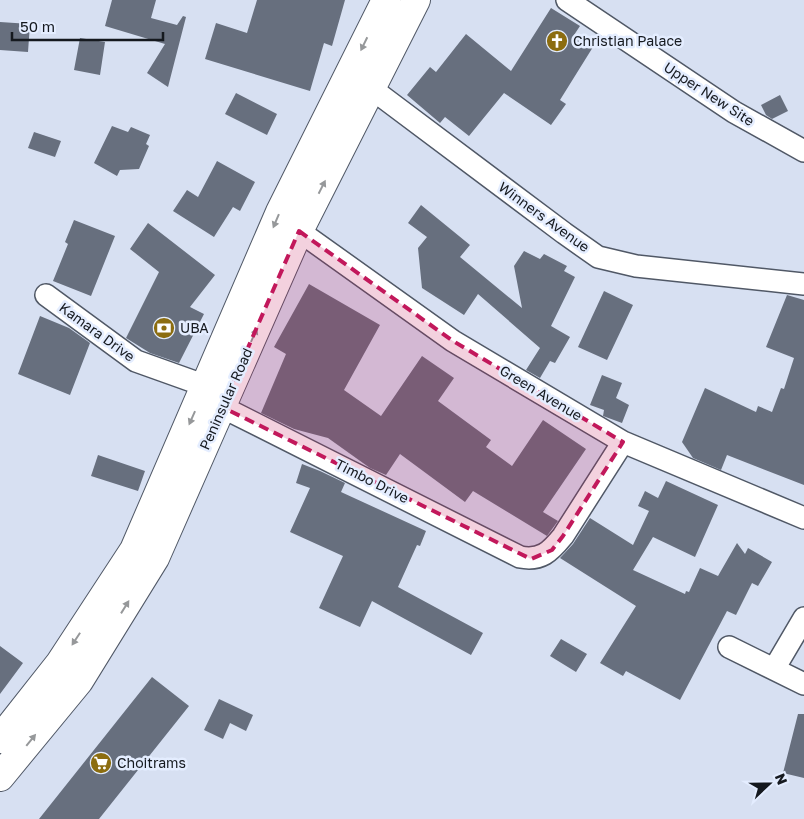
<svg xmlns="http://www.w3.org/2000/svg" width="804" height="819" viewBox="0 0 804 819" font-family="'Golos Text',sans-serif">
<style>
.building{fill:#676f7e}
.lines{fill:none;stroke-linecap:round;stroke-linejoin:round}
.street-casing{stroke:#505866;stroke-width:24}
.primary-casing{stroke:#505866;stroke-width:30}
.street{stroke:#fff;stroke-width:21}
.primary{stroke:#fff;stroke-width:28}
.oneway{fill:#96989a}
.marked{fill:#c2185b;fill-opacity:0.2;stroke:#c2185b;stroke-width:4;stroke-dasharray:10 6;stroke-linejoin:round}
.labels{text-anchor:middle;stroke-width:5;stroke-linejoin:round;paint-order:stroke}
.poi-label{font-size:14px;fill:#15191f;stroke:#e4edff;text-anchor:start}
.street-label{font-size:14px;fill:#15191f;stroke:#e4edff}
</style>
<rect width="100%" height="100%" fill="#d7e0f2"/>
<!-- building -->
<path class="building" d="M112 0H156L151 18 177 25 183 16 186 17 168 87 147 73 165 44 105 26Z
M257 0H345L332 46 324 43 310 91 205 59 216 23 247 33Z
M551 8 580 26 574 35 593 47 560 100 566 104 551 125 504 93 469 136 445 117 440 123 407 95 430 67 436 72 466 34 511 71Z
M0 22 30 24 28 52 0 50Z
M80 38 105 42 100 75 74 70Z
M236 93 277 114 267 135 225 114Z
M780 95 788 111 772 119 766 115 761 105Z
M112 126 128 132 131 127 150 135 146 144 149 146 139 169 120 170 117 176 94 163Z
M34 132 61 141 55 157 28 148Z
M217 161 255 182 240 211 233 207 214 237 173 211 187 190 198 197Z
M421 205 470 245 460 257 522 308 514 266 524 251 540 259 544 254 567 266 564 271 575 277 551 326 570 337 555 363 550 361 540 378 526 370 540 348 478 294 464 315 422 288 418 248 427 237 408 223Z
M74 220 115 236 91 296 53 281 68 244 65 242Z
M148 223 215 275 190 307 204 314 179 363 150 353 126 338 159 272 130 249Z
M309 284 380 325 344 390 381 416 422 356 454 378 438 401 491 440 486 447 512 466 543 420 586 449 543 512 558 521 547 536 473 491 465 502 400 454 386 475 370 468 328 438 294 429 261 413 286 354 274 347Z
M604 291 633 305 607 360 578 347Z
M787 295 804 300V485L727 455 721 470 693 458 682 442 705 388 756 412 758 406 772 412 781 388 784 389 794 358 766 347Z
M40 316 69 328 90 343 70 395 18 374Z
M602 375 622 383 616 398 629 405 622 423 603 416 604 410 590 405Z
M98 455 145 471 138 491 91 476Z
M302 464 320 471 345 483 341 492 426 531 420 546 417 545 398 587 483 633 471 655 372 601 360 627 319 608 343 556 290 532 310 488 296 483Z
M666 481 718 505 695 557 653 537 633 570 685 594 686 591 689 592 700 568 718 576 737 543 745 554 748 548 772 562 758 586 752 583 736 615 727 611 680 700 626 671 623 676 600 663 636 606 560 558 573 544 590 518 633 545 649 511 638 506 645 491 658 498Z
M561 639 587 654 576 672 550 656Z
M0 646 23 663 0 694Z
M152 677 189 706 99 819H39Z
M219 699 253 715 246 731 230 723 223 739 204 730Z
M798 714H804V778L783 773Z"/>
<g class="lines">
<!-- street casing -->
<g class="street-casing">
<path id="street" d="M567 0 734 112 804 151
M359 82 372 89 564 233 598 257 636 266 804 284
M299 231 453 341 623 442 804 518
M46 295 136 361 206 386
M222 407 520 557C541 561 550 552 563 536L623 442
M729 647 804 684
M774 669 804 618"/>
</g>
<!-- primary casing -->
<g class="primary-casing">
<path id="primary" d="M0 739 60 663 134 550 280 212 386 0
M0 777 79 681 155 558 299 231 416 0"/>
</g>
<!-- street -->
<use href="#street" class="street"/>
<!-- primary -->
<use href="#primary" class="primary"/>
</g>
<!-- one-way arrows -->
<defs><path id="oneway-solid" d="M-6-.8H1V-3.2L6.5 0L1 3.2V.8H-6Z" transform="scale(1.25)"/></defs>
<g class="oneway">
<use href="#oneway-solid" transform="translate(364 44) rotate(116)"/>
<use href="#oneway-solid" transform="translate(322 187) rotate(-63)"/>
<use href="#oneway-solid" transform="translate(276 221) rotate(113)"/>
<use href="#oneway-solid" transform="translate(254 335) rotate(-66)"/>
<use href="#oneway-solid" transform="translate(192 418) rotate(114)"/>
<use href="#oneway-solid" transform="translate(125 607) rotate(-58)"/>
<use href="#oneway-solid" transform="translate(76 639) rotate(123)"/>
<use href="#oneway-solid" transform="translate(31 740) rotate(-51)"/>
</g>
<!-- marked area -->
<path class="marked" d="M299 231 453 341 623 442 563 536 552 550 531 559 222 407Z"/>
<!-- icons -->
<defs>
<g id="church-disc" transform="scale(1.125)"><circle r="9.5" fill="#8c6d10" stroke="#e4edff"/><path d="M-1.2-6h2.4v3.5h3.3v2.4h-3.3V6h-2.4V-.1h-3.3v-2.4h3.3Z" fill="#fff"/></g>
<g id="bank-disc" transform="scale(1.125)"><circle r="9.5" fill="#8c6d10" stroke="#e4edff"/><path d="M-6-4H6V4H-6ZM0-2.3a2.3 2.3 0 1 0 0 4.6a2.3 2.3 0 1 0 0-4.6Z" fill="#fff"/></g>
<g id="supermarket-disc" transform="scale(1.125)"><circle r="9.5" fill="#8c6d10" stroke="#e4edff"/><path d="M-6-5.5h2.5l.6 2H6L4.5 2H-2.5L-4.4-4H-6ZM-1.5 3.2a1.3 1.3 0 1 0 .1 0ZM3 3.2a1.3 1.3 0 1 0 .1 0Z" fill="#fff"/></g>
</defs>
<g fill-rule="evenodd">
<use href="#church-disc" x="557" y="41"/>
<use href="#bank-disc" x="164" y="328"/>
<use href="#supermarket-disc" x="101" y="763"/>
</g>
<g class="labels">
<!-- poi labels -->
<g class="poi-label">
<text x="573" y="46">Christian Palace</text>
<text x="180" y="333">UBA</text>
<text x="117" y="768">Choitrams</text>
</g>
<!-- street labels -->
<g class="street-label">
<text transform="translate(709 94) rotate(33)" y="5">Upper New Site</text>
<text transform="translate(544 217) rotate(36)" y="5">Winners Avenue</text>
<text transform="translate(97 332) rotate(36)" y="5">Kamara Drive</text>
<text transform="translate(541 393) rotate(31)" y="5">Green Avenue</text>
<text transform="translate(226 399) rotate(-66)" y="5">Peninsular Road</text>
<text transform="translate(372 481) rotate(27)" y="5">Timbo Drive</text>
</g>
</g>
<!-- north arrow -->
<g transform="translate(769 784) rotate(68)" stroke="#e4edff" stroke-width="4" paint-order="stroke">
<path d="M0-4L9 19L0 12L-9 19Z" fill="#15191f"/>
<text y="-8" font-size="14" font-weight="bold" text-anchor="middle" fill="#15191f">N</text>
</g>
<!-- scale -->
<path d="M12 32v8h151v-8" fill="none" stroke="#15191f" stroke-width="2.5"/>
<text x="20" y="32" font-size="15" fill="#15191f" stroke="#e4edff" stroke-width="4" paint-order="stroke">50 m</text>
</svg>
